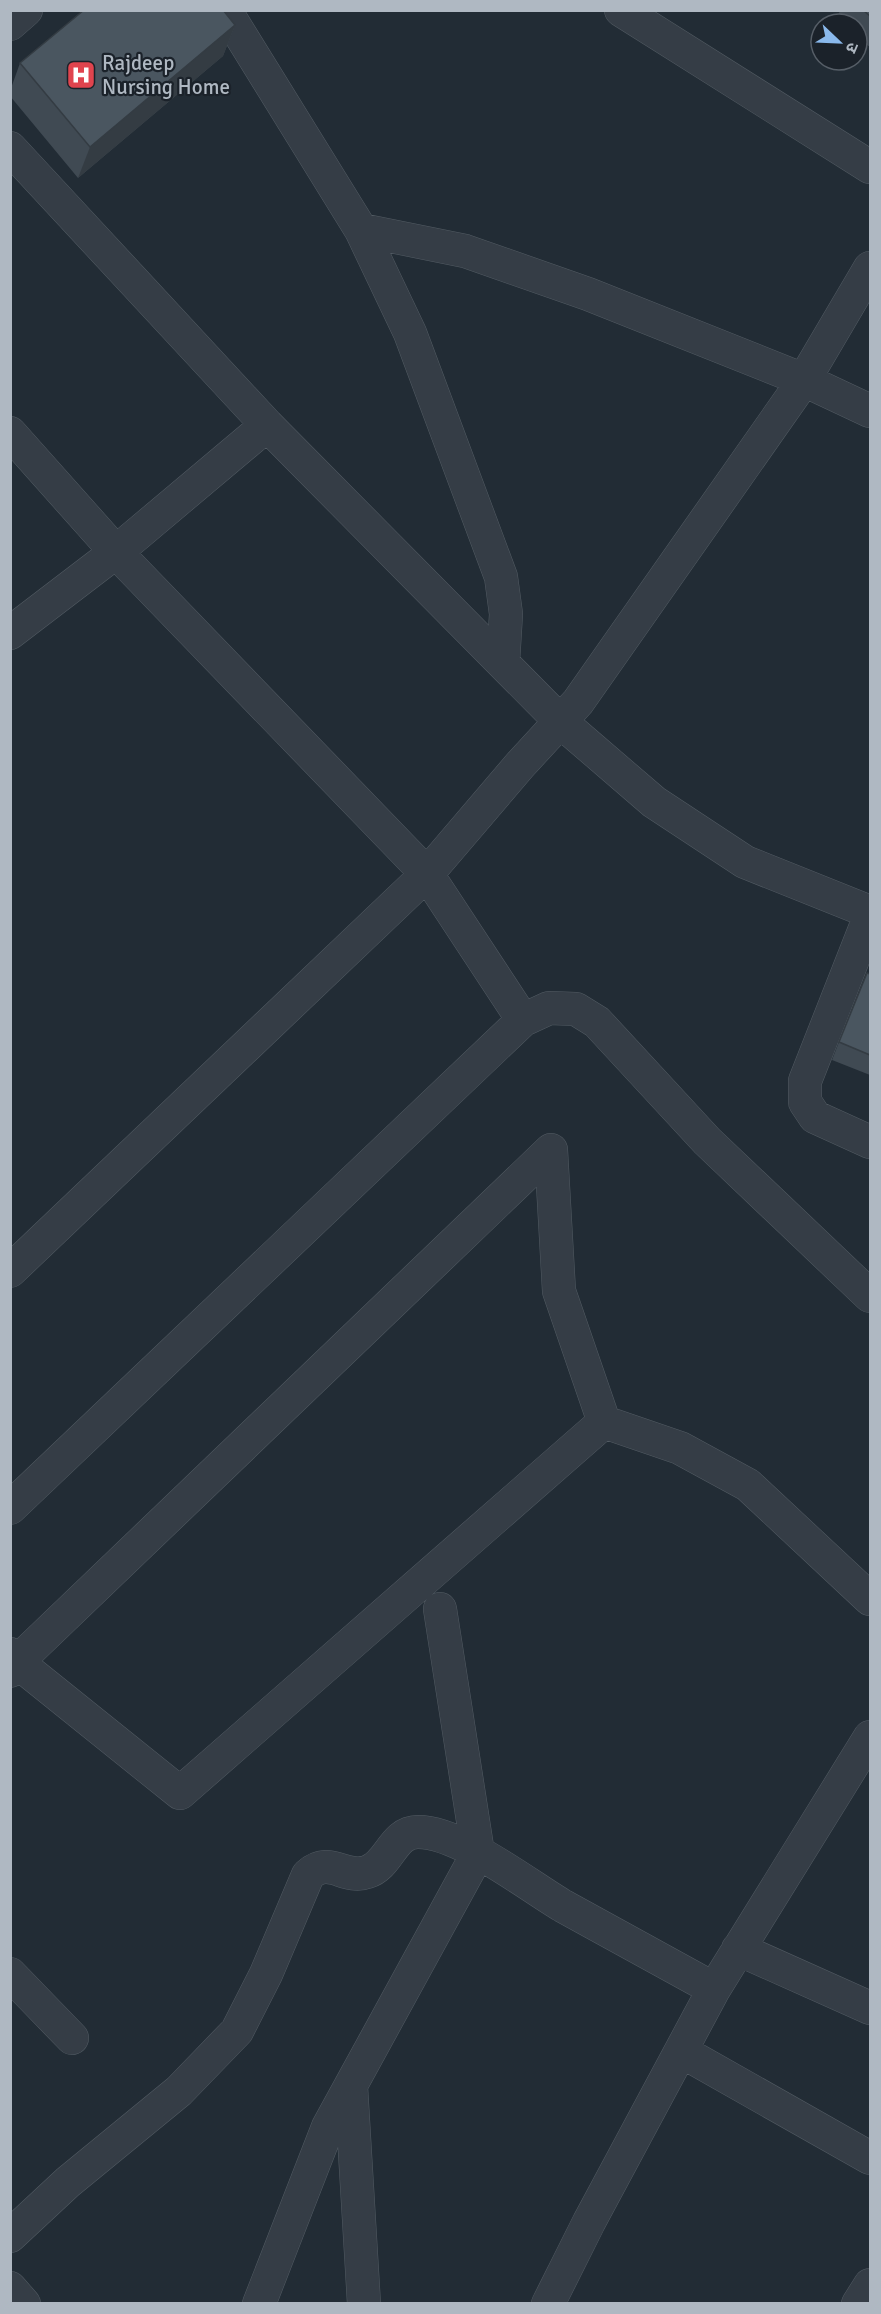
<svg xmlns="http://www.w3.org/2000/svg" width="881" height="2314" viewBox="0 0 881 2314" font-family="Signika,'Noto Sans Devanagari',sans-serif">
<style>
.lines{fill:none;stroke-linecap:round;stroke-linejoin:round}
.minor-casing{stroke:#525b63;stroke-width:34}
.tertiary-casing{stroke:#525b63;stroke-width:34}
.minor{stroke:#353d46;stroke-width:33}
.tertiary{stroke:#353d46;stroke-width:33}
.wall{fill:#404a53}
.shaded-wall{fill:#343c43}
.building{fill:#4a5660;stroke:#343c43;stroke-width:1.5}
.labels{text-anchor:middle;stroke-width:4.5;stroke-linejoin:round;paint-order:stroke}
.poi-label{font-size:21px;fill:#afb8c2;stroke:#1b222a;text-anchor:start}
</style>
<rect width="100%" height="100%" fill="#222c35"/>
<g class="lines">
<!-- minor casing -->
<g class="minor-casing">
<path id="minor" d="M225 10 361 230 410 333 501 577 506 614 503 663
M621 10 870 167
M10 148 267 425 561 722 654 802 745 862 870 912
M361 230 465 251 588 294 804 380 870 411
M10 433 116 552 427 874 523 1020
M10 633 116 552 267 425
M870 916 805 1081V1102L815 1117 870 1142
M10 1271 427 874 520 765 578 702 804 380 870 268
M604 1422 680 1448 748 1485 870 1599
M10 1508 523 1020 549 1008 576 1009 597 1022 707 1141 870 1296
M10 1654 17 1662 180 1793 604 1422 559 1291 551 1150
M10 1671 17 1662 551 1150
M738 1949 870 2008
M10 1974 72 2038
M681 2051 870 2158
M351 2086 364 2304
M10 2236 68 2182 179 2091 237 2031 266 1974 308 1875C330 1855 344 1880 367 1872 390 1865 392 1832 418 1832 460 1832 526 1884 563 1906 613 1934 664 1961 714 1989
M10 2288 24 2304
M259 2304 328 2127 478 1853 440 1609
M548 2304 589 2222 714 1989 870 1737
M858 2304 870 2285"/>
</g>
<!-- tertiary casing -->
<g class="tertiary-casing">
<path id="tertiary" d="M10 24 26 10"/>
</g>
<!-- minor -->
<use href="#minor" class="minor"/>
<!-- tertiary -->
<use href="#tertiary" class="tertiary"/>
</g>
<!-- wall -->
<path class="wall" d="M840 10H870V47L857 38V24L836 23Z
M235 25 223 56 78 178 10 96V91L20 63Z
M870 974V1075L832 1060 839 1042Z"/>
<!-- shaded-wall -->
<path class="shaded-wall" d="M235 25 223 56 78 178 90 147Z"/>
<!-- building -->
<path class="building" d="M84 10H223L235 25 90 147 20 63Z
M863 10H870V16Z
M867 973 870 974V1055L839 1042Z"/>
<!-- icons -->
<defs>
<g id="hospital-square" transform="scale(1.5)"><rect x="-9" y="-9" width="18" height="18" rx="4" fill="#e0444e" stroke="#1b222a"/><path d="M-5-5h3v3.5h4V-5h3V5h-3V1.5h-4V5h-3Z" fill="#fff"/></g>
</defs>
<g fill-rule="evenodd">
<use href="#hospital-square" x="81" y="75"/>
</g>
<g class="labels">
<!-- poi labels -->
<g class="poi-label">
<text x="102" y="70">Rajdeep<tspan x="102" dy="24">Nursing Home</tspan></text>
</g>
</g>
<!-- border -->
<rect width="881" height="2314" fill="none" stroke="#afb8c2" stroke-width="24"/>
<!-- north arrow -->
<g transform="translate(839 42) rotate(113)"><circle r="28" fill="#1b222a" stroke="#565e67" stroke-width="1.5"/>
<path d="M0-4.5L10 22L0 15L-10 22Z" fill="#8ab9ec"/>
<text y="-9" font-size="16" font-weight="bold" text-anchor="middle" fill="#afb8c2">उ</text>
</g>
</svg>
